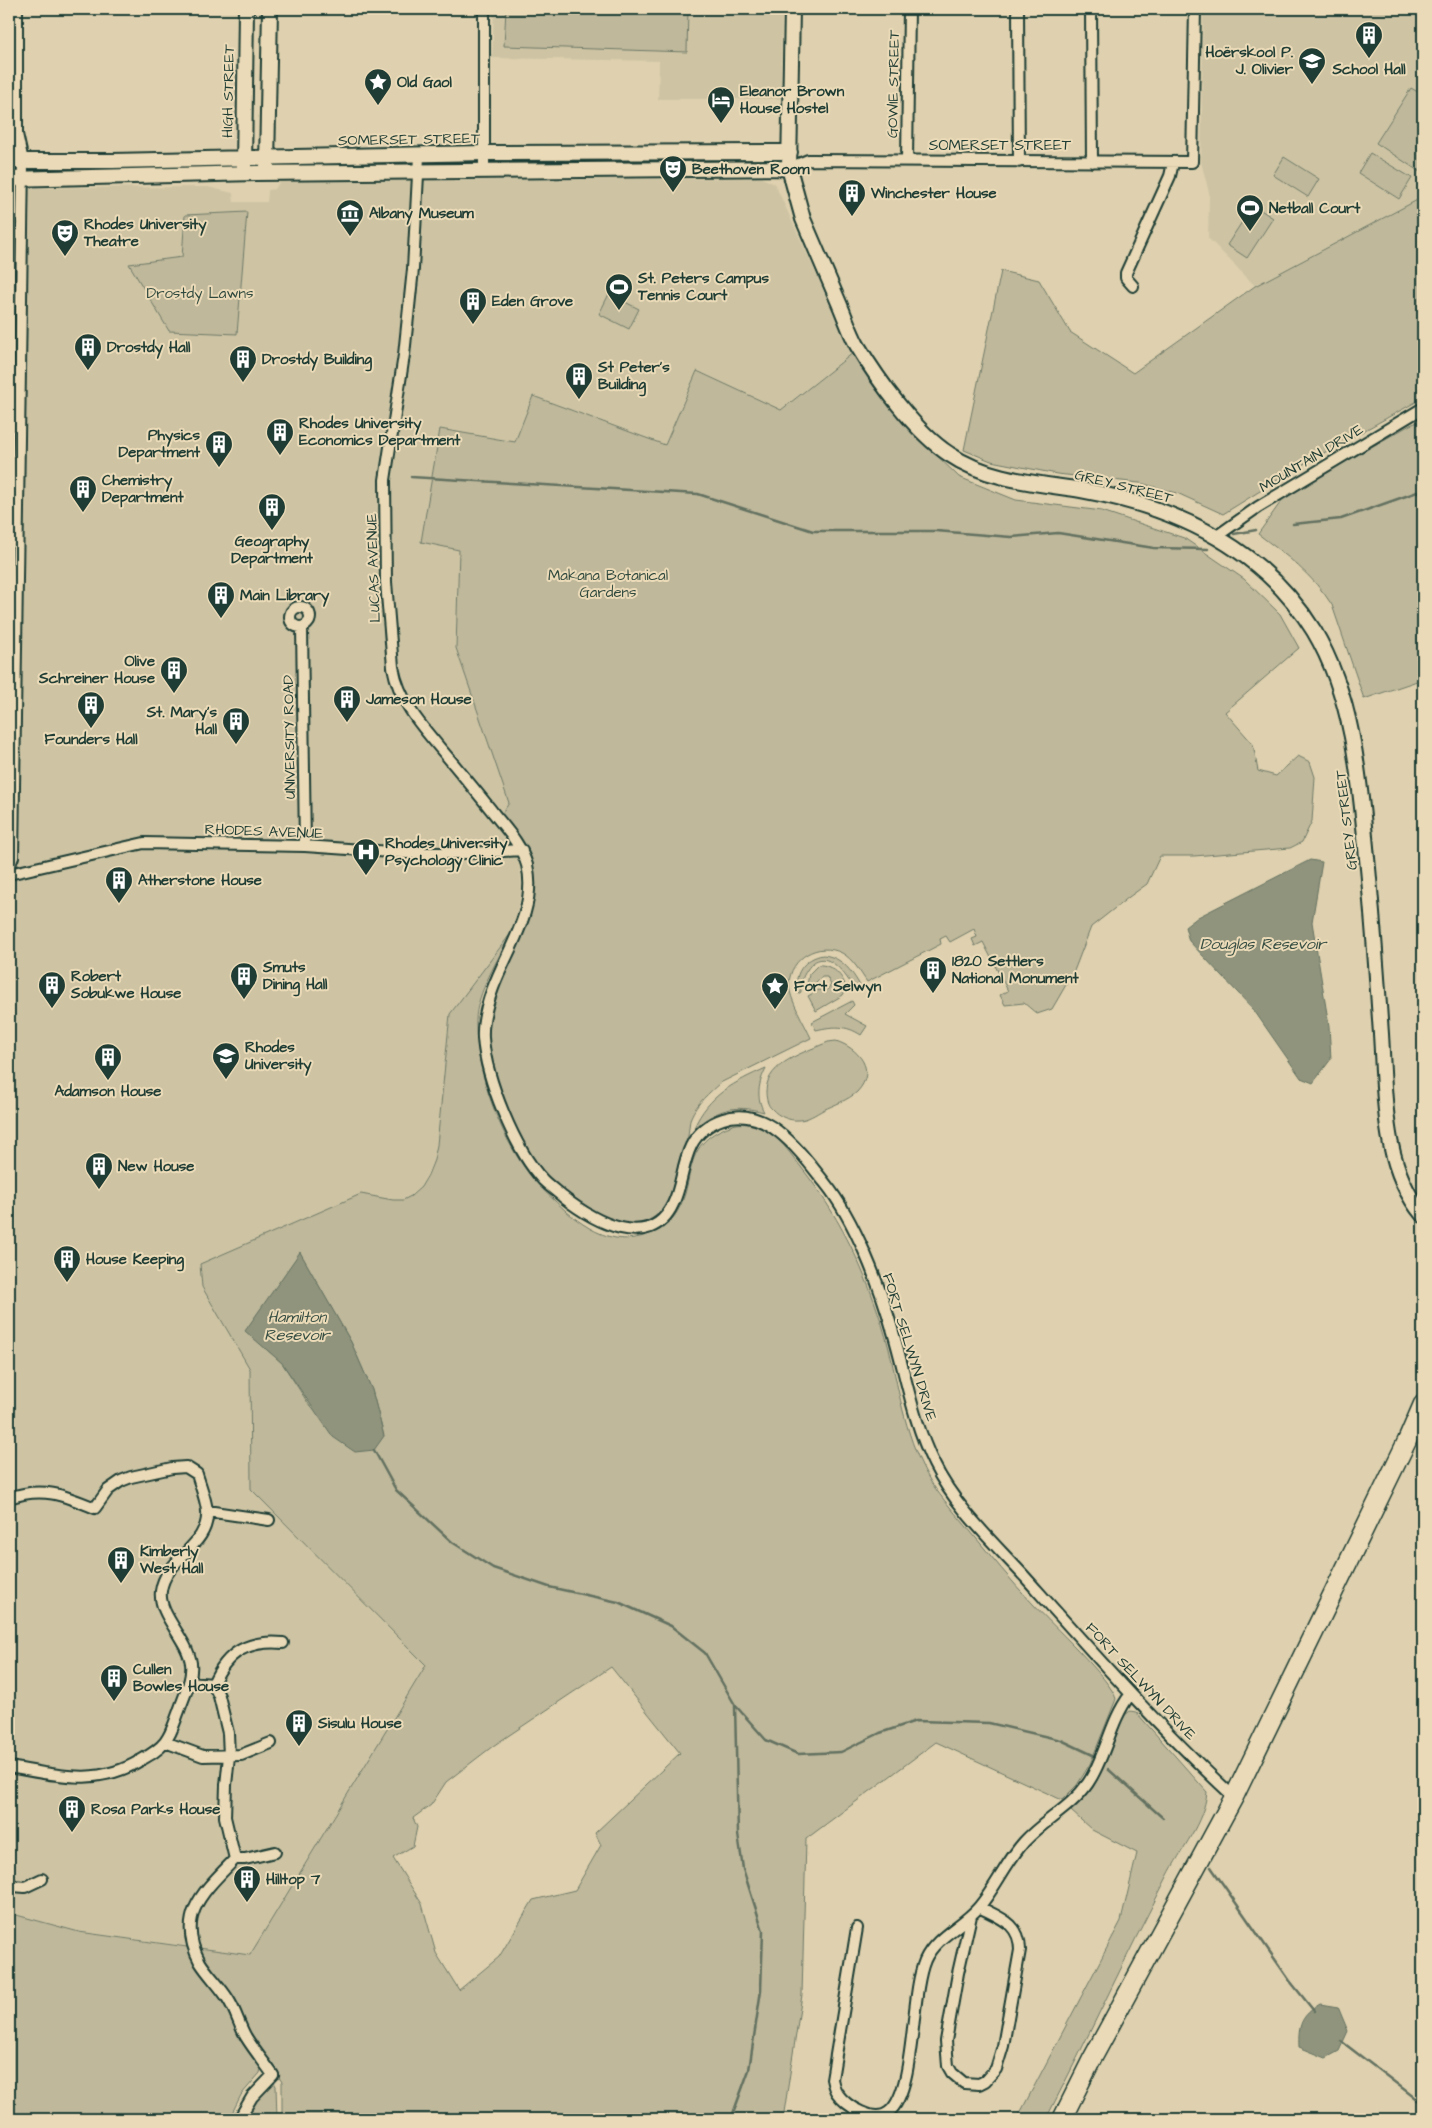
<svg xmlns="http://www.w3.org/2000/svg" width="1432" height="2128" viewBox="0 0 1432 2128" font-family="'Architects Daughter',sans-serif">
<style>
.built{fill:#cec4a4}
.green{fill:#bfb89b;stroke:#6f7a68;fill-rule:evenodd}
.water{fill:#90947d;stroke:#637160}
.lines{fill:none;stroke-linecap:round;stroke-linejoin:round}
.stream{stroke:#637160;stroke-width:2.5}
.street-casing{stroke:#1f3d34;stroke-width:14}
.secondary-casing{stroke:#1f3d34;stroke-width:18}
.highway-casing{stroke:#1f3d34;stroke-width:21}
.street{stroke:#ebdab7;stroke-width:10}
.secondary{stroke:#ebdab7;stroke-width:14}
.highway{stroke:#ebdab7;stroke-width:18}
.labels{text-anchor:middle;stroke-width:4;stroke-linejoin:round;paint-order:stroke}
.poi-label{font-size:15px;font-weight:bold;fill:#1f3d34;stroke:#ebdab7;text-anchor:start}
.street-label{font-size:15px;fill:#1f3d34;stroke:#ebdab7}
.park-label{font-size:15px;fill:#2f493e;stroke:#ebdab7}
.water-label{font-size:16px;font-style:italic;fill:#364e43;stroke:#ebdab7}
</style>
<rect width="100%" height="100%" fill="#dfd1af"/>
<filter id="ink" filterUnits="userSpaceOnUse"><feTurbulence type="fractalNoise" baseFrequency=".02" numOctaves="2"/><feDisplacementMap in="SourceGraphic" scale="10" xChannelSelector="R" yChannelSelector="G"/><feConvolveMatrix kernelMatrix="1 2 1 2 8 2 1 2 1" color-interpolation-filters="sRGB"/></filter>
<g filter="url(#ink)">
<!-- built -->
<path class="built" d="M494 9H782L781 99H658L659 61 492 58Z
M1203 9H1423V197L1255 286 1208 238 1209 193 1201 162Z
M762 178 775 184 853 353 781 410 697 371 665 445 533 396 515 442 441 429 422 542 459 550 456 648 510 803 494 823 514 846 519 858 522 888 516 920 511 933 450 1014 437 1145 434 1160 421 1187 411 1196 403 1200H393L202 1287 250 1369 251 1489 426 1665 250 1955 79 1932 9 1913V188L208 187 233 193 234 202H267L268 190 275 189 280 181Z"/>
<!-- green -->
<path class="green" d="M506 9H688L687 52 504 46Z
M1411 88 1423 95V166L1420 172 1376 143Z
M1370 153 1412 178 1399 199 1358 173Z
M1284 157 1319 179 1308 197 1273 175Z
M1423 197V398L1302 465 1223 514 1177 493 1140 483 1057 474 991 461 964 450 1001 271 1039 280 1070 332 1133 373 1255 286Z
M1253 205 1273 218 1247 258 1227 245Z
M247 212 237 334 169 331 129 264 182 257 185 215Z
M609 294 639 309 629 329 599 314Z
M853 353 875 388 928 447 959 477 1016 500 1102 511 1184 538 1244 579 1280 614 1299 648 1225 712 1253 744 1258 771 1276 776 1298 756 1310 762 1315 777 1312 821 1302 842 1290 848 1194 856H1160L1147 884 1129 897 1091 927 1074 971 1052 1009 1037 1014 1024 1003 1005 1005 1000 995 1008 991 983 942 975 946 972 939 977 937 974 929 950 942 946 936 940 939 941 944 867 982C860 972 853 959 842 953 818 941 790 958 789 984 789 999 805 1024 811 1038L720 1083C709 1093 697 1103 691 1117 689 1123 689 1129 688 1136 687 1143 682 1150 680 1157 674 1180 672 1210 647 1221 629 1230 606 1220 590 1210 575 1201 561 1191 548 1178 518 1147 486 1066 488 1023 490 993 509 965 521 939 529 919 533 898 533 877 533 851 518 832 501 815L509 803 456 648 459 550 421 542 440 429 515 442 533 396 665 445 697 371 781 410Z
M1423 420V679L1364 699 1332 605C1313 575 1286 555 1258 534L1285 496 1410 425Z
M511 933C499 959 476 993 476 1021 475 1070 500 1137 530 1175 541 1189 553 1199 566 1211 580 1223 597 1235 616 1238 626 1240 638 1238 647 1235 656 1231 668 1226 673 1218 699 1184 677 1145 730 1126 744 1120 759 1126 771 1134 783 1142 792 1156 801 1167 843 1220 872 1284 889 1349 900 1395 906 1441 931 1482 942 1499 957 1515 971 1532 991 1556 1011 1581 1033 1604 1050 1623 1111 1679 1116 1699L1090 1764 1077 1785 1062 1800 936 1742 806 1839 802 1995 783 2119H282V2082L247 2028 238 2003 203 1959 199 1948 250 1955 426 1665 251 1489 250 1369 202 1287 200 1264 361 1194 393 1200H403L411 1196 421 1187 428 1175 434 1160 437 1145 450 1014ZM300 1253 351 1342 372 1390 384 1436 310 1406 282 1363 246 1331ZM611 1667 680 1753 595 1833 601 1845 575 1890 533 1900 499 1957 459 1990 436 1953 422 1904 393 1858 413 1846 417 1827 413 1818 431 1805 446 1782 493 1746Z
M823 955C843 957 853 973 862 989L856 992C847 976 825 942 807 970 802 977 800 984 801 992L798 994C792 975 804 958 823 955Z
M818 965C832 964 844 976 846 989L843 995 816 1011 808 996 819 990 826 991 831 985 827 977H822L817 981 816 986 806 991 809 974Z
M852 1001 854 1005 845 1014 867 1026 861 1035C846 1025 833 1026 816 1030L812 1022Z
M836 1041C858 1048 878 1070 857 1092 848 1100 834 1105 823 1110 816 1114 807 1120 799 1120 789 1121 778 1116 772 1109 767 1105 766 1097 766 1091 767 1062 806 1052 828 1042Z
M766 1068C758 1084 756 1097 764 1112 733 1104 719 1109 694 1128 708 1095 735 1082 766 1068Z
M1130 1711 1136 1712 1207 1792C1204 1823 1181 1849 1167 1877 1125 1957 1088 2039 1046 2119H1017L1121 1921 1137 1853 1092 1830 1071 1811C1102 1784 1108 1757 1122 1720L1125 1715Z
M9 1913 79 1932 187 1947 222 2000 241 2037 262 2065 260 2073 241 2095 229 2119H9Z
M273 2080 276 2086 277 2119H244L258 2094Z"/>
<!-- water -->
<path class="water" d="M1310 860 1322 862 1312 922 1329 1026 1331 1059 1313 1083 1301 1078 1253 1009 1189 941 1185 927 1198 917Z
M300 1252 351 1342 372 1390 384 1436 374 1450 355 1452 333 1437 282 1363 245 1331Z
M1320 2004 1338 2007 1348 2031 1339 2051 1326 2058 1299 2047C1298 2025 1301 2016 1320 2004Z"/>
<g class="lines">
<!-- stream -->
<path class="stream" d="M411 477 698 494 813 531H936L1011 537 1058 533 1154 548 1208 549
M1293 524 1341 519 1423 490
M1234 534 1256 530
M374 1450 396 1490 452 1542 493 1568 549 1587 618 1602 671 1626 705 1653 735 1705 766 1740 798 1754 841 1752 880 1733 916 1721 989 1723 1061 1740 1095 1756
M1108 1769 1163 1818
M1211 1867 1290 1981 1314 2011
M1341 2041 1423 2104
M731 2119 749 2070 761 1990 763 1931 743 1869 738 1834 735 1706"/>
<!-- street casing -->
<g class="street-casing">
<path id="street" d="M1018 9 1019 162
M1091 9 1092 162
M419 156 413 269 404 355 385 480 386 582 393 667C400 706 427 732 451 761 466 779 481 797 495 815 508 831 521 845 527 865 538 908 507 950 493 988 487 1004 482 1021 483 1038 486 1079 515 1150 543 1180 549 1186 556 1191 563 1197 592 1220 650 1254 673 1204 682 1186 682 1164 691 1146 697 1133 710 1123 723 1119 767 1104 801 1153 825 1183 855 1220 880 1286 893 1332 906 1376 913 1422 934 1464 955 1507 994 1543 1026 1578 1093 1653 1160 1729 1234 1797
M907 160 909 9
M789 168 808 160 1192 162 1195 9
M484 171V9
M1133 286 1126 278V273L1170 176 1173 163
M9 368 10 161 16 138
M1217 536 1258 507 1423 408
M290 617a10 10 0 1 1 20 0a10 10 0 1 1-20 0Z
M302 627 305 846
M9 867 13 857C18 625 18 393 23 161L17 134V9
M9 874 144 843 305 846 405 853H469L522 850
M9 1498C42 1486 64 1495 95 1508L108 1490 121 1481 131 1477 172 1468 186 1467 197 1474C200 1485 206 1499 207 1511 210 1546 165 1558 161 1591 158 1615 187 1638 191 1663 193 1679 184 1696 179 1711 175 1721 172 1733 165 1742 159 1750 150 1755 141 1760 97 1787 57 1775 9 1767
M207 1511 269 1520
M189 1682 213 1684 219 1696 228 1733 229 1756 226 1785 225 1817 235 1859
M213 1684C227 1651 249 1640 283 1643
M165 1742 203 1756 241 1755 271 1743
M9 1881 13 1886 25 1887 42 1879
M971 1916 958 1973 946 2041 948 2066 952 2073 964 2083 979 2084 985 2081 996 2069 1003 2046 1020 1950C1020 1923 1000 1918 979 1907
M857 1928 832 2079C833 2084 834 2089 837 2093 846 2106 874 2124 889 2112 916 2090 910 1995 925 1960 936 1936 963 1926 979 1907 996 1887 1006 1862 1024 1842 1044 1820 1071 1808 1088 1783 1106 1756 1110 1721 1130 1695
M239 2119 252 2097 273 2075C264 2062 254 2050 246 2037 239 2025 236 2011 228 1999 220 1986 208 1975 200 1962 175 1915 204 1891 235 1859H245L275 1852"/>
</g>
<!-- secondary casing -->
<g class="secondary-casing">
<path id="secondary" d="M792 9 789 168 803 219C815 247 827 275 839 303 845 317 850 332 857 345 878 380 915 432 949 454 987 480 1037 483 1081 490 1175 507 1262 546 1314 631 1354 698 1360 783 1367 858 1373 917 1377 976 1381 1034 1385 1095 1382 1166 1423 1215
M9 161H112L484 153 790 152
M267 165 270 9
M244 168 246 9
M9 179 256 173 789 168"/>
</g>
<!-- highway casing -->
<g class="highway-casing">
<path id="highway" d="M1062 2119 1092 2059 1234 1797 1407 1441 1423 1404"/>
</g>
<!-- street -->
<use href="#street" class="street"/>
<!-- secondary -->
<use href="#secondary" class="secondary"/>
<!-- highway -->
<use href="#highway" class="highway"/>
</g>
</g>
<!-- icons -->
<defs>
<g id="building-pin" transform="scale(1.4375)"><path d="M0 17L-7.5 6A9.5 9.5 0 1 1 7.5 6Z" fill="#1f3d34" stroke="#ebdab7"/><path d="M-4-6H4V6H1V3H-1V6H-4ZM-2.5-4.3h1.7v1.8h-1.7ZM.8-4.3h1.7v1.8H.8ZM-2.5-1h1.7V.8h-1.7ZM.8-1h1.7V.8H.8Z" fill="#fff"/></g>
<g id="school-pin" transform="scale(1.4375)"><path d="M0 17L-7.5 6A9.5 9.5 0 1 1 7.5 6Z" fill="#1f3d34" stroke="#ebdab7"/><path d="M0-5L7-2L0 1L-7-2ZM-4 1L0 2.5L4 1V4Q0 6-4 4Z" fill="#fff"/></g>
<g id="sight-pin" transform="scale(1.4375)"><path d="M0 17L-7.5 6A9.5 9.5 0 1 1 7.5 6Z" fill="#1f3d34" stroke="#ebdab7"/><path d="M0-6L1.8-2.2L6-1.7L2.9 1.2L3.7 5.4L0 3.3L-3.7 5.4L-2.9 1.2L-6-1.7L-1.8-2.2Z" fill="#fff"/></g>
<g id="hotel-pin" transform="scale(1.4375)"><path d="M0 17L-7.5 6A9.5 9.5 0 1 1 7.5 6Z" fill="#1f3d34" stroke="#ebdab7"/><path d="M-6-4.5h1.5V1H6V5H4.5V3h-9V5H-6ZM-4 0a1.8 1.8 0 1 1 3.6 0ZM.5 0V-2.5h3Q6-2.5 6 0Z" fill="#fff"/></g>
<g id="theatre-pin" transform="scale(1.4375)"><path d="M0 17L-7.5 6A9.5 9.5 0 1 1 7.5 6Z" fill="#1f3d34" stroke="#ebdab7"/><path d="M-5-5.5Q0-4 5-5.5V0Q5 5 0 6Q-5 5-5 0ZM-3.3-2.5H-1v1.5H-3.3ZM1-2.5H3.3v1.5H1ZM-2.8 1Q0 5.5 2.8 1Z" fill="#fff"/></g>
<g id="stadium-pin" transform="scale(1.4375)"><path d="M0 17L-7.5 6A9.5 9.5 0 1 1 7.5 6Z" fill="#1f3d34" stroke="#ebdab7"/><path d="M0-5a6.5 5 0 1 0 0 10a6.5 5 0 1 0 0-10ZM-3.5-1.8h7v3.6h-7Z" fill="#fff"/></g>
<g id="museum-pin" transform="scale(1.4375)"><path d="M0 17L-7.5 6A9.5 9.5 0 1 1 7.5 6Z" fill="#1f3d34" stroke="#ebdab7"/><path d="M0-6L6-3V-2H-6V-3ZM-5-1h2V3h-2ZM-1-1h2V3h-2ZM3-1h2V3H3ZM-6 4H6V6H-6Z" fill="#fff"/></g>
<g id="hospital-pin" transform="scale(1.4375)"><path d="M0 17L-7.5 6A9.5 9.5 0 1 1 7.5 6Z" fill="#1f3d34" stroke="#ebdab7"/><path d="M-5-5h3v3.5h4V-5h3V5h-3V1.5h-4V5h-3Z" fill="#fff"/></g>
<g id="university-pin" transform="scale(1.4375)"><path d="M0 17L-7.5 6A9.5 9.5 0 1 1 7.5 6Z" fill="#1f3d34" stroke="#ebdab7"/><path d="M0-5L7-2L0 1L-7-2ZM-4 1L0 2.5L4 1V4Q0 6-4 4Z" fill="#fff"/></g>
</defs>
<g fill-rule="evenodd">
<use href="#building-pin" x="1369" y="35"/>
<use href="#school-pin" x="1312" y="61"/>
<use href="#sight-pin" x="378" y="82"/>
<use href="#hotel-pin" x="721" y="100"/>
<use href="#theatre-pin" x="673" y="169"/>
<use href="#building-pin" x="852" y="193"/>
<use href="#stadium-pin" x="1250" y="208"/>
<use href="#museum-pin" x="350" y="213"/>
<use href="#theatre-pin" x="65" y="233"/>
<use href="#stadium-pin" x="619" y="287"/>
<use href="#building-pin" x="473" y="301"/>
<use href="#building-pin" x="88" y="347"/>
<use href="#building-pin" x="243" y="359"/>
<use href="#building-pin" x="579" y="376"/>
<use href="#building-pin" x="280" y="432"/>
<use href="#building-pin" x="219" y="444"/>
<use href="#building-pin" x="83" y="489"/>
<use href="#building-pin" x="272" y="507"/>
<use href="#building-pin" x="221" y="595"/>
<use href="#building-pin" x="174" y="670"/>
<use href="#building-pin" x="347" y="699"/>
<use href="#building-pin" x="91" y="705"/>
<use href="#building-pin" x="236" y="721"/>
<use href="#hospital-pin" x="366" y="852"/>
<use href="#building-pin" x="119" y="880"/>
<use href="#building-pin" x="933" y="970"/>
<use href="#building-pin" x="244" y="976"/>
<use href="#building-pin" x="52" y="985"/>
<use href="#sight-pin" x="775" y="986"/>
<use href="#university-pin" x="226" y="1056"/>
<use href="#building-pin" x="108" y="1057"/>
<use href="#building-pin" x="99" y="1166"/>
<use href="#building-pin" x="67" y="1259"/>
<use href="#building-pin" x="121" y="1560"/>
<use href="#building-pin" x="114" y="1678"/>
<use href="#building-pin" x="299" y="1723"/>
<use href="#building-pin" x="72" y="1809"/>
<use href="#building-pin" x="247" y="1879"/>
</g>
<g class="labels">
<!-- poi labels -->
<g class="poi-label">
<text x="1293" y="57" text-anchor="end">Hoërskool P.<tspan x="1293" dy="17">J. Olivier</tspan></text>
<text x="1369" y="74" text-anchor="middle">School Hall</text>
<text x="397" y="87">Old Gaol</text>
<text x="740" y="96">Eleanor Brown<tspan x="740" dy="17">House Hostel</tspan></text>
<text x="692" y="174">Beethoven Room</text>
<text x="871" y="198">Winchester House</text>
<text x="1269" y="213">Netball Court</text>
<text x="369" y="218">Albany Museum</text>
<text x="84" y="229">Rhodes University<tspan x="84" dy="17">Theatre</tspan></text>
<text x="638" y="283">St. Peters Campus<tspan x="638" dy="17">Tennis Court</tspan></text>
<text x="492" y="306">Eden Grove</text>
<text x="107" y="352">Drostdy Hall</text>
<text x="262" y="364">Drostdy Building</text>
<text x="598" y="372">St Peter's<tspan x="598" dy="17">Building</tspan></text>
<text x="299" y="428">Rhodes University<tspan x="299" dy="17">Economics Department</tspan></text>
<text x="200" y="440" text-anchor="end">Physics<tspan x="200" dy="17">Department</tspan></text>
<text x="102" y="485">Chemistry<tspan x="102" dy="17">Department</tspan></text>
<text x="272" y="546" text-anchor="middle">Geography<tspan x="272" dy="17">Department</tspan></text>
<text x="240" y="600">Main Library</text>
<text x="155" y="666" text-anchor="end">Olive<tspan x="155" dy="17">Schreiner House</tspan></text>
<text x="366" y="704">Jameson House</text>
<text x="217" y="717" text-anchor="end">St. Mary's<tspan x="217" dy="17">Hall</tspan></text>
<text x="91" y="744" text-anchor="middle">Founders Hall</text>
<text x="385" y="848">Rhodes University<tspan x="385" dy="17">Psychology Clinic</tspan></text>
<text x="138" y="885">Atherstone House</text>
<text x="952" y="966">1820 Settlers<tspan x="952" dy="17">National Monument</tspan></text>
<text x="263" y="972">Smuts<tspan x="263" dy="17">Dining Hall</tspan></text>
<text x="71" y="981">Robert<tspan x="71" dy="17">Sobukwe House</tspan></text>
<text x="794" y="991">Fort Selwyn</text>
<text x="245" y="1052">Rhodes<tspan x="245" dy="17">University</tspan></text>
<text x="108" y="1096" text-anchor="middle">Adamson House</text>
<text x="118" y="1171">New House</text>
<text x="86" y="1264">House Keeping</text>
<text x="140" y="1556">Kimberly<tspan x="140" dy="17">West Hall</tspan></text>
<text x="133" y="1674">Cullen<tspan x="133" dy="17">Bowles House</tspan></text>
<text x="318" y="1728">Sisulu House</text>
<text x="91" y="1814">Rosa Parks House</text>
<text x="266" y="1884">Hilltop 7</text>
</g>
<!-- street labels -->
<g class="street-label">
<text transform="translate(893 84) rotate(-89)" y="5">GOWIE STREET</text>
<text transform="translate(228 91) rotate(-89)" y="5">HIGH STREET</text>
<text transform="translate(409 139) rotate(-1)" y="5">SOMERSET STREET</text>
<text x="1000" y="150">SOMERSET STREET</text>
<text transform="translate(1311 458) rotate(-31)" y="5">MOUNTAIN DRIVE</text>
<text transform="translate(1124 486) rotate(14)" y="5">GREY STREET</text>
<text transform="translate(373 568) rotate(-92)" y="5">LUCAS AVENUE</text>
<text transform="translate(289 737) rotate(-91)" y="5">UNIVERSITY ROAD</text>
<text transform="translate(1346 820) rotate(-97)" y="5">GREY STREET</text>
<text transform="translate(264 831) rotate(2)" y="5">RHODES AVENUE</text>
<text transform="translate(910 1347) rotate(73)" y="5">FORT SELWYN DRIVE</text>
<text transform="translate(1141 1681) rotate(47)" y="5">FORT SELWYN DRIVE</text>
</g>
<!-- park labels -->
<g class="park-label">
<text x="200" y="298">Drostdy Lawns</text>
<text x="608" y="580">Makana Botanical<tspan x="608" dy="17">Gardens</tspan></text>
</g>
<!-- water labels -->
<g class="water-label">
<text x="1263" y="949">Douglas Resevoir</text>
<text x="297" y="1322">Hamilton<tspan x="297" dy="18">Resevoir</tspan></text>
</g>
</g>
<!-- margin -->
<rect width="1432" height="2128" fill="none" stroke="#ebdab7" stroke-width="30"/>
<rect x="15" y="15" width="1402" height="2098" fill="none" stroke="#1f3d34" stroke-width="2" filter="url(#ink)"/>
</svg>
